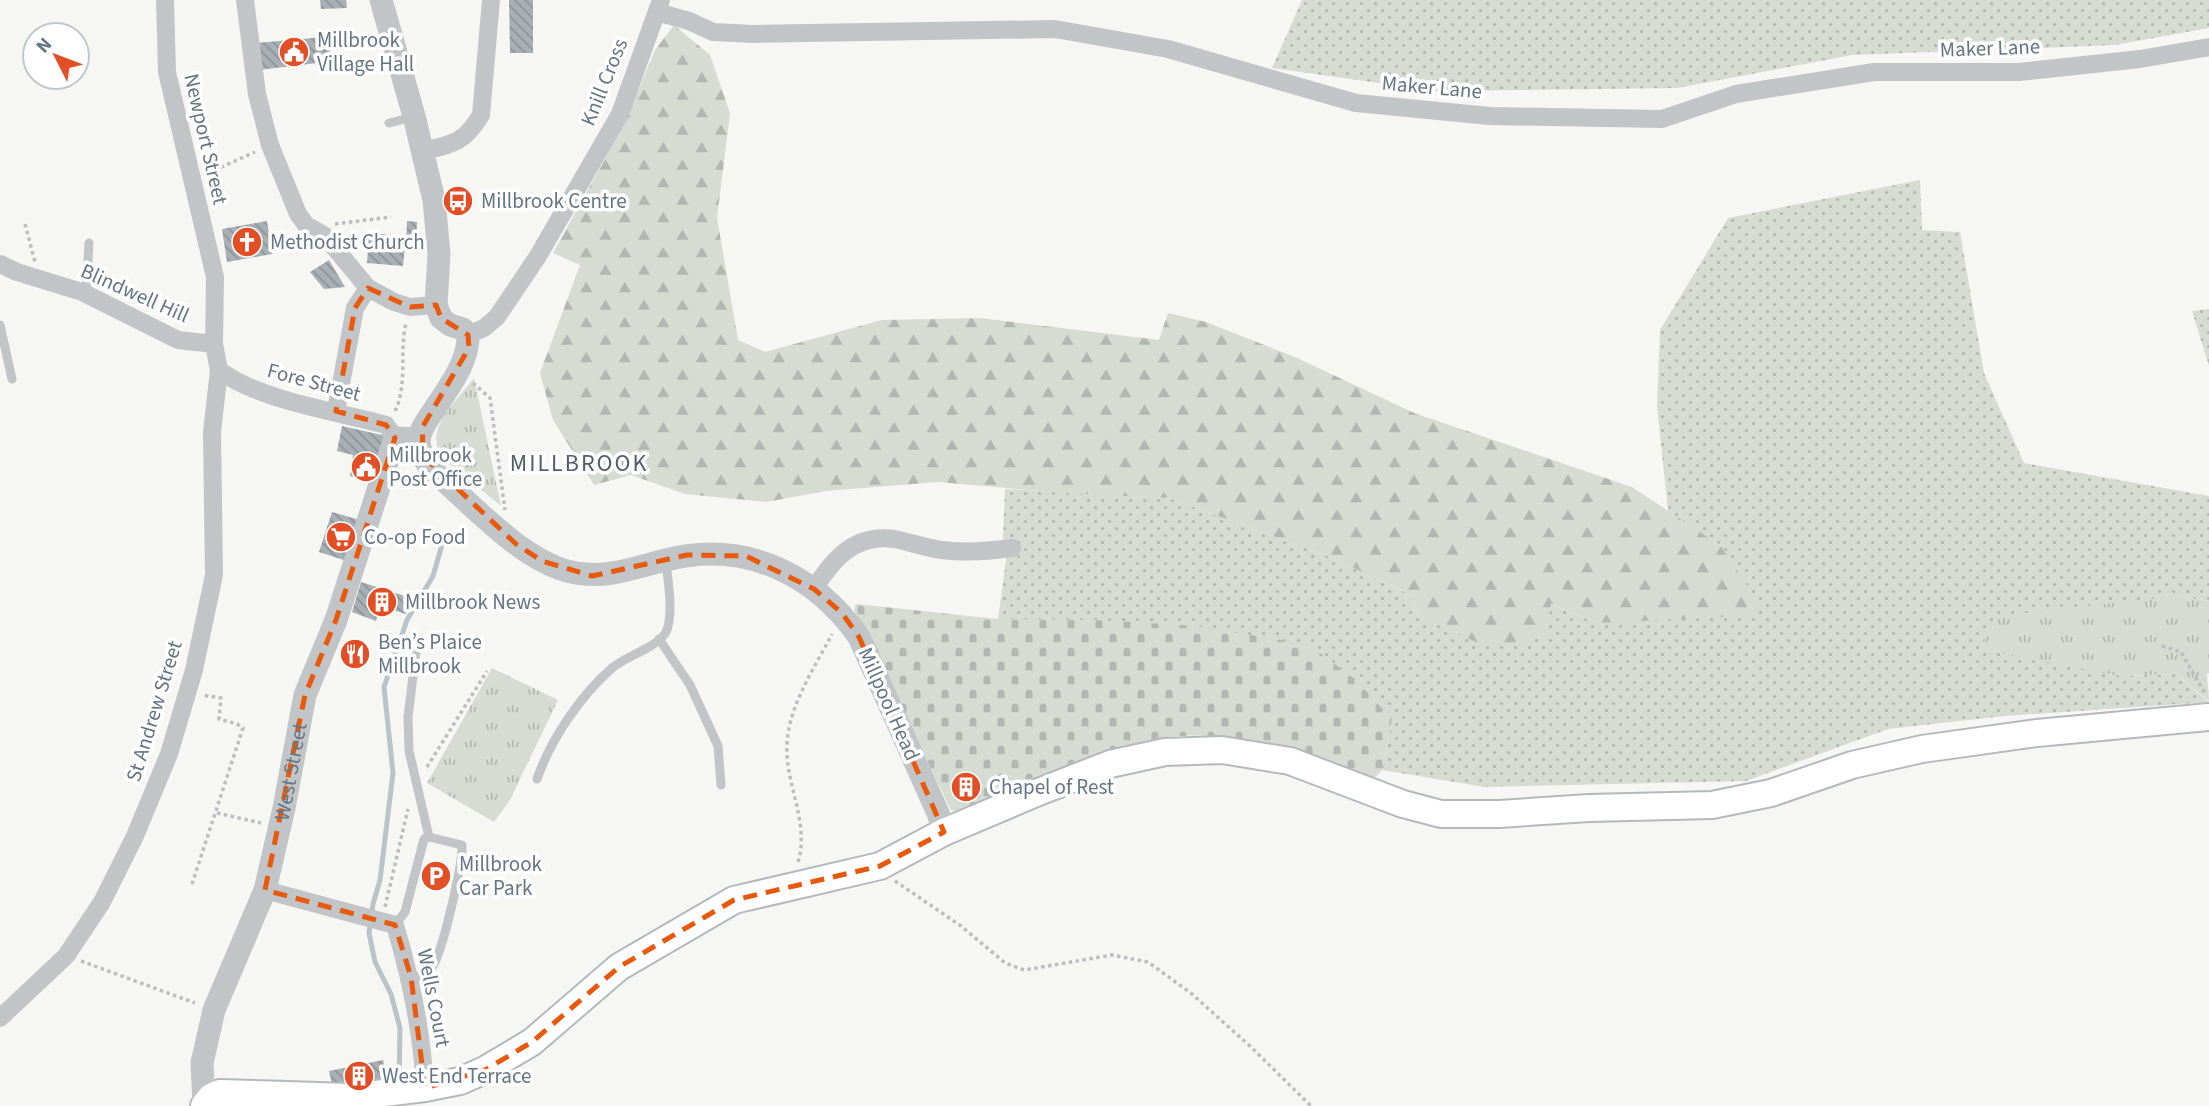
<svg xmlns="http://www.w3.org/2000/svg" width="2209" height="1106" viewBox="0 0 2209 1106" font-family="'Source Sans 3',sans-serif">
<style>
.grass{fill:url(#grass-dots)}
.forest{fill:url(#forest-firs)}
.cemetery{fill:url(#cemetery-stones)}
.park{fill:url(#park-tufts)}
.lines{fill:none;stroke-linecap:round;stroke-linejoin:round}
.stream{stroke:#b8c4c8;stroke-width:5}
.building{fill:url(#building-back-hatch)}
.secondary-casing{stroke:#b3b9bd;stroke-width:30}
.path{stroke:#bbbdbf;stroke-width:3.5;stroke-dasharray:3.5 3.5;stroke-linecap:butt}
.service{stroke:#c1c5c8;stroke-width:9}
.minor{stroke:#c1c5c8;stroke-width:18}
.tertiary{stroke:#c1c5c8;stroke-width:23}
.secondary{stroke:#fff;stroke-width:26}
.marked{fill:none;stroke:#e8590c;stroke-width:5;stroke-dasharray:14 9;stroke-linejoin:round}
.labels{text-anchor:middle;stroke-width:7;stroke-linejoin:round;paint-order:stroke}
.poi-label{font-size:21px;fill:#657683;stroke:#fff;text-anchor:start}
.street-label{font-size:21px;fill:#657683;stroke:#fff}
.quarter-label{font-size:24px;letter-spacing:2px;fill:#525f68;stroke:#fff}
</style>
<defs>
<pattern id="grass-dots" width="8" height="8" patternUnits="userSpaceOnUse" patternTransform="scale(1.75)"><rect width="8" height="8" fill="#d7dcd3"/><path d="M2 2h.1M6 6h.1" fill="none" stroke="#b2b7b1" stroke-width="1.8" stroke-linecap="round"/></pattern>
<pattern id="forest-firs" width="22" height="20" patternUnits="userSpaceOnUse" patternTransform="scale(1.75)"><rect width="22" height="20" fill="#d7dcd3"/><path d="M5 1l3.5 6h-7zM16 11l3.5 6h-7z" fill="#b2b7b1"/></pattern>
<pattern id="cemetery-stones" width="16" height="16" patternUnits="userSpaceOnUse" patternTransform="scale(1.75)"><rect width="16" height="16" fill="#d7dcd3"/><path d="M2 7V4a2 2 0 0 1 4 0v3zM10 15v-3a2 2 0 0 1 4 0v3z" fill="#b2b7b1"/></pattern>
<pattern id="park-tufts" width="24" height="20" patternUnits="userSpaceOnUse" patternTransform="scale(1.75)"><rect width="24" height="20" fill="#d7dcd3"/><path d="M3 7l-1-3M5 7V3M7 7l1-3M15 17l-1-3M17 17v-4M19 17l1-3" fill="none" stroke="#b2b7b1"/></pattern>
<pattern id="building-back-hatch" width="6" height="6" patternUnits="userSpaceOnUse" patternTransform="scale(1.75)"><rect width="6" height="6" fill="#a8b0b5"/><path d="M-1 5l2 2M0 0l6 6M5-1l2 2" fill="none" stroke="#8c9499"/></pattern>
</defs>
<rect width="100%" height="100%" fill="#f6f6f2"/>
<!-- grass -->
<path class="grass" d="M1302 0H2209V28L2115 45 1853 55 1677 88 1436 91 1272 68Z
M1920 180 1922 230 1960 232 1984 373 2024 463 2209 496V601L2176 596 2120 676 2176 674 2209 702 2005 716 1888 729 1746 781 1484 787 1382 770 1392 719 998 619 1006 560 1003 537 1005 489 1169 498 1325 555 1405 592 1423 618 1550 604 1598 623 1762 609 1720 545 1668 511 1657 406 1660 330 1728 218Z
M2209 309V366L2192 311Z"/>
<!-- forest -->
<path class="forest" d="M674 25 710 55 730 113 717 218 738 340 765 352 882 320 980 318 1159 340 1168 313 1206 322 1295 357 1414 413 1632 487 1720 545 1763 609 1743 616 1598 623 1551 604 1546 636 1518 644 1483 645 1423 618 1405 592 1325 555 1169 498 1063 493 938 482 826 491 766 502 685 494 631 475 594 485 553 420 540 373 580 265 553 253 624 124 655 50Z"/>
<!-- cemetery -->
<path class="cemetery" d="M856 604 998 619 1096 620 1198 626 1309 645 1356 680 1392 719 1382 770 1376 777H1370C1328 764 1287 746 1242 739 1210 734 1173 734 1141 742 1083 756 1017 789 962 812L951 810 854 610Z"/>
<!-- park -->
<path class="park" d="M474 378 501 506 448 463C417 434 455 403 474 378Z
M2176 596 2209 601V673L2207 674 2209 701 2176 674 2120 676 1980 649 1998 616Z
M492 668 558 700 510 800 494 822 427 783Z"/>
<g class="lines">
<!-- stream -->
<path class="stream" d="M399 1083 400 1028 391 994 375 962 369 933 373 904 380 880 393 773 384 687 407 620 433 576 444 538"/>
</g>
<!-- building -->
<path class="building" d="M320 0H346L347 8 321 9Z
M509 0H533V53H510Z
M325 37 329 41 332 56 325 62 259 70 256 43Z
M267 221 272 254 227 262 222 229Z
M407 221 417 222 416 245 406 244Z
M369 233 406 236 403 266 367 263Z
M329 260 345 287 324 289 310 272Z
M342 426 386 436 377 482 350 476 353 455 337 451Z
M332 512 363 521 350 562 319 552Z
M361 582 411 598 406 614 380 606 376 621 352 612Z
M969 771 980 797 963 803 953 777Z
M383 1060 388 1082 334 1093 329 1071Z"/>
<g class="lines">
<!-- secondary casing -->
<g class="secondary-casing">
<path id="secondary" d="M204 1106 211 1097 220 1093 351 1097 425 1088 460 1081 485 1070 532 1042 619 967 734 900 880 866 944 832 1036 793 1110 764 1165 752 1222 750 1290 761 1403 804 1441 814H1499L1589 808 1712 805 1771 793 1852 765 1922 749 2037 733 2209 717"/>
</g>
<!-- path -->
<path class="path" d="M208 173 255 152
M25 224 35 262
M335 224 391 217
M473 383 490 398 505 510
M395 411C408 385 399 352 406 323
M2162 646 2181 652 2206 695
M427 767 487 671
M217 813 261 823
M798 862C809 826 789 791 787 755 784 712 813 671 832 634
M895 881 961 926 1005 963 1024 970 1112 955 1148 962 1192 994 1251 1047 1311 1106
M192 884 243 728 237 724 219 719 221 698 202 695
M385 907 408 809
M81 961 195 1003"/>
<!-- service -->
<path class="service" d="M389 123 413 117
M86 294 89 243
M0 325 12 379
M659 639 690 685 718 746 721 785
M416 652 408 717 409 751 429 837
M537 779C551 739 580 696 612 668 626 656 658 647 666 632 674 615 668 581 666 562
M395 925 405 912 424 839 429 837 462 845C463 863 442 956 431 969 426 974 418 977 411 979"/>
<!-- minor -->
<path class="minor" d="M245 0 257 94 270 145 298 214 306 225 324 235 368 288 394 302 410 307 436 305
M657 12 689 21 713 32 752 34 1055 29 1168 49 1356 103 1490 116 1662 119 1736 94 1874 72H2019L2140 59 2209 47
M423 151C453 144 464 143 481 115L491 0
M0 264 17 272 82 292 178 340 214 344
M468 335 484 328 497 317 538 256 620 114 661 0
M219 370C260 401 336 411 386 425L395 438
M336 411 355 308 368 288
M814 589C833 559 855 533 894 539 910 542 926 548 942 550 964 553 989 551 1012 548
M265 890 395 925C411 979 422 1032 425 1088
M0 1018 66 956 102 902 135 836 169 754 194 670 214 575 212 432 219 370 214 344 215 277 167 72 165 0"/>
<!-- tertiary -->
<g class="tertiary">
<path d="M381 0 414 116 434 200 439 254 436 305 441 318 450 325 463 329 468 335C469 362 448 388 434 410 428 419 420 429 419 440 419 452 425 461 432 470 471 503 518 557 567 571 603 581 632 568 666 560 744 540 814 573 859 637L938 813 944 832"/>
<path id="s1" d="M204 1105 202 1063 214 1010 265 890 284 808 305 695 336 620 395 438 419 439"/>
</g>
<!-- secondary -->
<use href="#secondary" class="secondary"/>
</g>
<!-- marked area -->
<path class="marked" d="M368 288 410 307 436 305 441 318 468 335 469 348 423 426 422 455 516 544 542 561 592 576 687 555 746 556 814 589 842 613 859 637 944 832 880 866 734 900 619 967 532 1042 485 1070 425 1088 411 977 395 925 265 890 305 695 336 620 395 438 386 425 336 411 355 308Z"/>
<!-- icons -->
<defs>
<g id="civic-disc" transform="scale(1.575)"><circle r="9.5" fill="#e24e25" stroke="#fff"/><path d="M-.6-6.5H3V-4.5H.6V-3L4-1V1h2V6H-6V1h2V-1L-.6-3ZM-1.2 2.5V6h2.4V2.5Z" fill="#fff"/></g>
<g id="bus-disc" transform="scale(1.575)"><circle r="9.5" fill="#e24e25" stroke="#fff"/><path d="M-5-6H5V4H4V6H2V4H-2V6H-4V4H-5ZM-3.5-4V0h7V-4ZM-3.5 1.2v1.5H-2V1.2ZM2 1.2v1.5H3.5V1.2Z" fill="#fff"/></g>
<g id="church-disc" transform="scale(1.575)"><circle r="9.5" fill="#e24e25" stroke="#fff"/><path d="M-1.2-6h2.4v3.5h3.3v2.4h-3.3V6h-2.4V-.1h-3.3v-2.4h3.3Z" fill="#fff"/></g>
<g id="supermarket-disc" transform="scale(1.575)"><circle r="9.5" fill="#e24e25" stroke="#fff"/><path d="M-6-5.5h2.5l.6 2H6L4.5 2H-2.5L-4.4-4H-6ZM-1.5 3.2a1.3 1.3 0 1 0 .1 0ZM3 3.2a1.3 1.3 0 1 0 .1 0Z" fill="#fff"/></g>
<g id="building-disc" transform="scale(1.575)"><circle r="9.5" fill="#e24e25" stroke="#fff"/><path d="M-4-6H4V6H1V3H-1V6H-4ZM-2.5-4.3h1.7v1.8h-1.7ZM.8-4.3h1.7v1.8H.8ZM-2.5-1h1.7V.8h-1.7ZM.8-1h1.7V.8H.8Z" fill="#fff"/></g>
<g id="restaurant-disc" transform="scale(1.575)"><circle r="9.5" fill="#e24e25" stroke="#fff"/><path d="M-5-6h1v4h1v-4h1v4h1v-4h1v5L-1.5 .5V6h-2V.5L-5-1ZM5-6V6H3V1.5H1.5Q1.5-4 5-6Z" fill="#fff"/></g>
<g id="parking-disc" transform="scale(1.575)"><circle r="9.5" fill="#e24e25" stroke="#fff"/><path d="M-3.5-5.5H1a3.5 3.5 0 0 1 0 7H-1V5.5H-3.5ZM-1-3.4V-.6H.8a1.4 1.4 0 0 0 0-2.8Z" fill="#fff"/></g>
</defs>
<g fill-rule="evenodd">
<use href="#civic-disc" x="294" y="52"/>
<use href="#bus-disc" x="458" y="201"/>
<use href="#church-disc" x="247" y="242"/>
<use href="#civic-disc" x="366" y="467"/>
<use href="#supermarket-disc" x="341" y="537"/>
<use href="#building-disc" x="382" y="602"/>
<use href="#restaurant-disc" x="355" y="654"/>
<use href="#building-disc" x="966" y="787"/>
<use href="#parking-disc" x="436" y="876"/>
<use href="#building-disc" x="359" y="1076"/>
</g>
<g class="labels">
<!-- poi labels -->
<g class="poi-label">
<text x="317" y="47">Millbrook<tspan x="317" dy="24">Village Hall</tspan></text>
<text x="481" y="208">Millbrook Centre</text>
<text x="270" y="249">Methodist Church</text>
<text x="389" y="462">Millbrook<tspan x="389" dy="24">Post Office</tspan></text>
<text x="364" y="544">Co-op Food</text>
<text x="405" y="609">Millbrook News</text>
<text x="378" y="649">Ben’s Plaice<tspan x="378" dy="24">Millbrook</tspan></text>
<text x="989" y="794">Chapel of Rest</text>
<text x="459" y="871">Millbrook<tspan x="459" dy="24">Car Park</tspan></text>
<text x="382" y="1083">West End Terrace</text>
</g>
<!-- street labels -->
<g class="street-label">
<text transform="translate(1990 48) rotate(-2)" y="7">Maker Lane</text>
<text transform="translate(604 82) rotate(-68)" y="7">Knill Cross</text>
<text transform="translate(1432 87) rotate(5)" y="7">Maker Lane</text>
<text transform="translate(206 139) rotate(77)" y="7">Newport Street</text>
<text transform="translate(135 293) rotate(24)" y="7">Blindwell Hill</text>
<text transform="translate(314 382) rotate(15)" y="7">Fore Street</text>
<text transform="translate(889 704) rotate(66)" y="7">Millpool Head</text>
<text transform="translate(154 711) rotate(-73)" y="7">St Andrew Street</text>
<text dy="7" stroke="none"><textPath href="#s1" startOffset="348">West Street</textPath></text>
<text transform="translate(434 998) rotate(79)" y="7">Wells Court</text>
</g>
<!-- quarter labels -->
<g class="quarter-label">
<text x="579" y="471">MILLBROOK</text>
</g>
</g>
<!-- north arrow -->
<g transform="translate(56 56) rotate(312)"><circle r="33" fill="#ffffff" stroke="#c1c8cd" stroke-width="2"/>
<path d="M0-5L12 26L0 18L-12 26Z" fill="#e24e25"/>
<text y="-10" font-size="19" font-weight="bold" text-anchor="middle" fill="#657683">N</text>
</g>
</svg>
